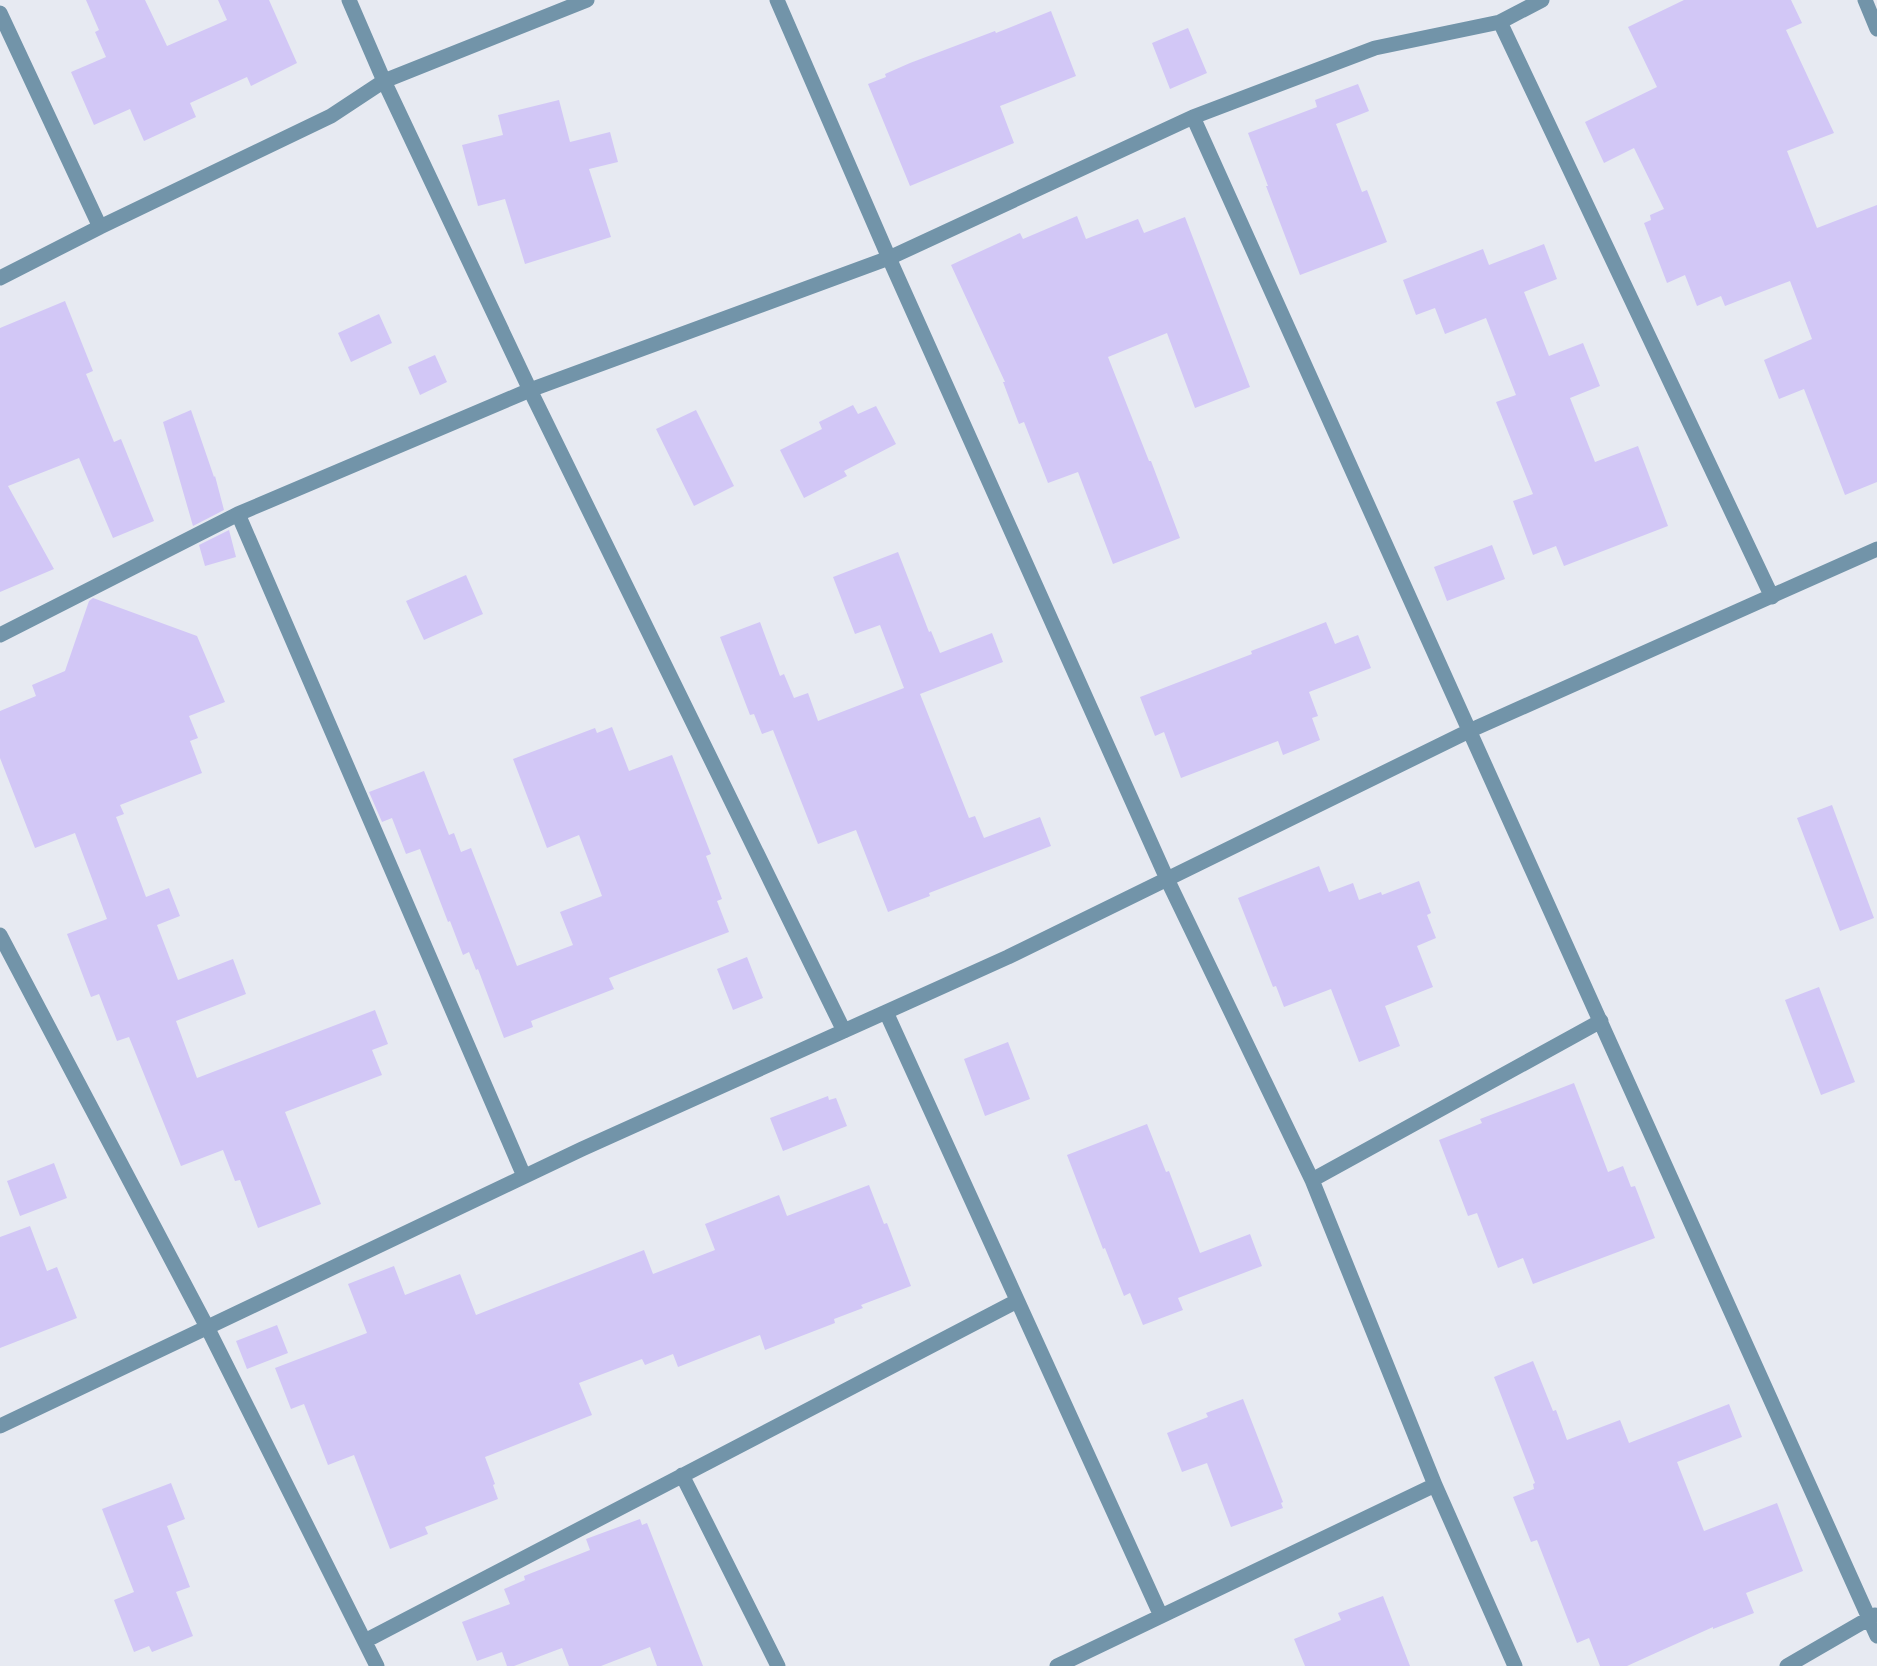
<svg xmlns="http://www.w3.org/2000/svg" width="1877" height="1666" viewBox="0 0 1877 1666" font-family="'Roboto Condensed',sans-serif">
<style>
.building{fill:#d2c7f6}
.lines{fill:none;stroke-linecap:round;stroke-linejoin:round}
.street{stroke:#7294a9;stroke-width:15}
</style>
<rect width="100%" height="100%" fill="#e7eaf2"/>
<!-- building -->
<path class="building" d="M86 0H145L167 46 227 20 218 0H269L297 63 251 86 247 77 190 103 196 117 144 141 130 109 94 125 71 72 106 57 95 32 99 30Z
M1684 0H1791L1802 23 1786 30 1834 133 1787 151 1817 228 1877 205V482L1845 495 1804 389 1779 399 1764 360 1812 339 1790 281 1725 306 1721 296 1697 306 1685 275 1667 283 1644 223 1651 220 1650 215 1664 209 1634 148 1604 163 1585 122 1657 87 1628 27Z
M1051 11 1076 76 1000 106 1014 143 910 186 868 84 886 77 885 74 910 63 995 31 996 33Z
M1188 28 1207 73 1170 89 1152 43Z
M1358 84 1369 111 1336 124 1362 192 1367 190 1387 242 1300 275 1266 186H1268L1248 133 1317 107 1315 100Z
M559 100 570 142 610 132 618 162 589 169 611 237 525 264 505 199 478 206 462 145 503 135 498 115Z
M1077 216 1086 239 1138 219 1144 233 1185 217 1250 387 1195 408 1167 333 1108 357 1149 461H1151L1180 538 1113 564 1078 472 1048 483 1024 422 1019 424 1003 382H1005L951 265 1020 233 1023 239Z
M1544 244 1557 279 1524 292 1549 356 1583 343 1600 386 1570 398 1595 462 1638 446 1668 526 1564 566 1556 546 1533 555 1513 501 1533 494 1496 402 1516 395 1486 318 1445 334 1435 308 1416 315 1403 280 1483 249 1489 265Z
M65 301 93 371 86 374 114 442 121 439 154 521 113 538 79 458 8 486 54 569 0 592V328Z
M379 314 392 343 351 362 338 333Z
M435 355 447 382 420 395 408 367Z
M853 405 858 414 876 406 896 444 844 471 847 476 804 498 780 450 822 429 819 422Z
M191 410 214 477 215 476 224 510 193 526 163 422Z
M696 410 734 486 694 506 656 429Z
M229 530 236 557 205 566 199 545Z
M1492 545 1505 579 1447 601 1434 567Z
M898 552 929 632 931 631 940 653 992 633 1003 662 920 694 969 818 975 816 984 838 1040 817 1051 846 929 893 930 896 888 912 856 830 818 844 773 730 762 734 754 714 750 715 720 637 760 622 780 676 784 674 794 698 808 693 818 721 904 688 880 625 855 634 833 577Z
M466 575 483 614 424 640 406 601Z
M93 598 197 636 225 702 189 716 198 738 190 741 202 773 120 805 124 814 116 817 146 897 169 888 180 916 157 925 178 980 233 959 246 994 176 1021 197 1078 375 1010 388 1044 372 1050 382 1075 285 1112 321 1204 258 1228 240 1180 235 1181 223 1150 181 1166 129 1037 117 1041 99 994 91 997 67 934 107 919 75 833 35 848 0 758V711L36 696 32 685 65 671 89 601Z
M1326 622 1335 644 1358 635 1371 668 1309 692 1318 716 1312 718 1320 740 1283 755 1278 741 1181 778 1164 732 1155 736 1140 697 1252 654 1251 651Z
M612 727 629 771 672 755 711 854 706 856 722 899 717 901 729 932 609 978 614 989 531 1021 533 1027 504 1038 478 969 476 970 469 952 463 955 450 921 448 922 420 849 406 854 392 818 382 822 369 792 424 771 449 835 454 833 461 852 471 848 517 966 573 945 560 912 602 896 579 835 547 848 513 759 595 728 597 733Z
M1832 805 1874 918 1840 931 1797 818Z
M1319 866 1329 892 1353 883 1359 900 1381 892 1382 895 1419 881 1431 913 1427 915 1436 938 1417 946 1433 987 1385 1006 1400 1046 1359 1062 1331 989 1284 1007 1276 986 1273 987 1238 898Z
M747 957 763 998 733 1010 717 969Z
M1819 987 1855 1082 1821 1095 1785 1000Z
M1008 1042 1030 1099 985 1116 964 1059Z
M1574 1083 1608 1172 1623 1166 1631 1187 1635 1186 1655 1238 1533 1284 1523 1258 1498 1268 1477 1213 1468 1216 1439 1140 1482 1123 1480 1119Z
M828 1096 829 1100 836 1098 847 1126 783 1151 770 1118Z
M1147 1124 1166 1172 1169 1171 1200 1253 1250 1234 1262 1266 1178 1298 1183 1310 1143 1325 1130 1293 1124 1296 1105 1248 1103 1249 1067 1155Z
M54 1163 67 1198 20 1216 7 1181Z
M869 1185 884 1224 887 1223 911 1286 861 1305 863 1308 834 1319 835 1323 765 1350 760 1335 678 1367 673 1354 645 1365 642 1359 579 1383 592 1415 485 1457 495 1484 493 1485 498 1499 425 1527 428 1534 390 1549 354 1455 328 1465 304 1404 291 1409 275 1368 367 1333 348 1284 394 1266 405 1295 460 1274 476 1315 644 1250 653 1274 715 1250 705 1224 779 1195 787 1216Z
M30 1226 47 1271 57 1267 77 1318 0 1348V1237Z
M277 1325 288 1353 247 1369 236 1341Z
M1533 1361 1553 1411 1556 1410 1567 1440 1620 1420 1629 1443 1729 1404 1742 1437 1677 1462 1704 1531 1777 1503 1803 1571 1746 1593 1754 1613 1713 1629V1627L1627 1666H1600L1589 1638 1577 1643 1537 1540 1531 1542 1513 1497 1534 1489 1533 1484 1535 1483 1494 1377Z
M1243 1399 1283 1502 1281 1503 1283 1508 1231 1527 1207 1463 1182 1472 1167 1433 1208 1417 1206 1413Z
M171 1483 185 1519 167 1526 190 1587 176 1592 193 1636 152 1652 149 1646 134 1652 114 1600 134 1592 102 1509Z
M640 1519 642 1525 647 1523 703 1666H657L650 1647 601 1666H569L562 1648 514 1666H507L502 1652 477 1661 462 1622 510 1604 504 1589 525 1580 524 1576 590 1550 586 1539Z
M1383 1596 1410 1666H1305L1294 1639 1341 1620 1338 1613Z"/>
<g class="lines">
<!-- street -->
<path class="street" d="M349 0 384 81 530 390 844 1031
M777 0 889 258 1167 879 1312 1180 1435 1485 1515 1666
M1865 0 1877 29
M0 13 100 227
M1500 22 1772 597
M1193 117 1877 1636
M0 278 100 227 331 116 384 81 587 0
M238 514 524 1176
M0 635 238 514 530 390 889 258 1193 117 1375 48 1500 22 1542 0
M0 935 207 1327 377 1666
M886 1012 1161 1616
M1312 1180 1601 1021
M0 1426 582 1149 1008 957 1469 731 1877 549
M682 1475 778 1666
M365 1641 1017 1301
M1057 1666 1435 1485
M1787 1666 1875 1615"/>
</g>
</svg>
